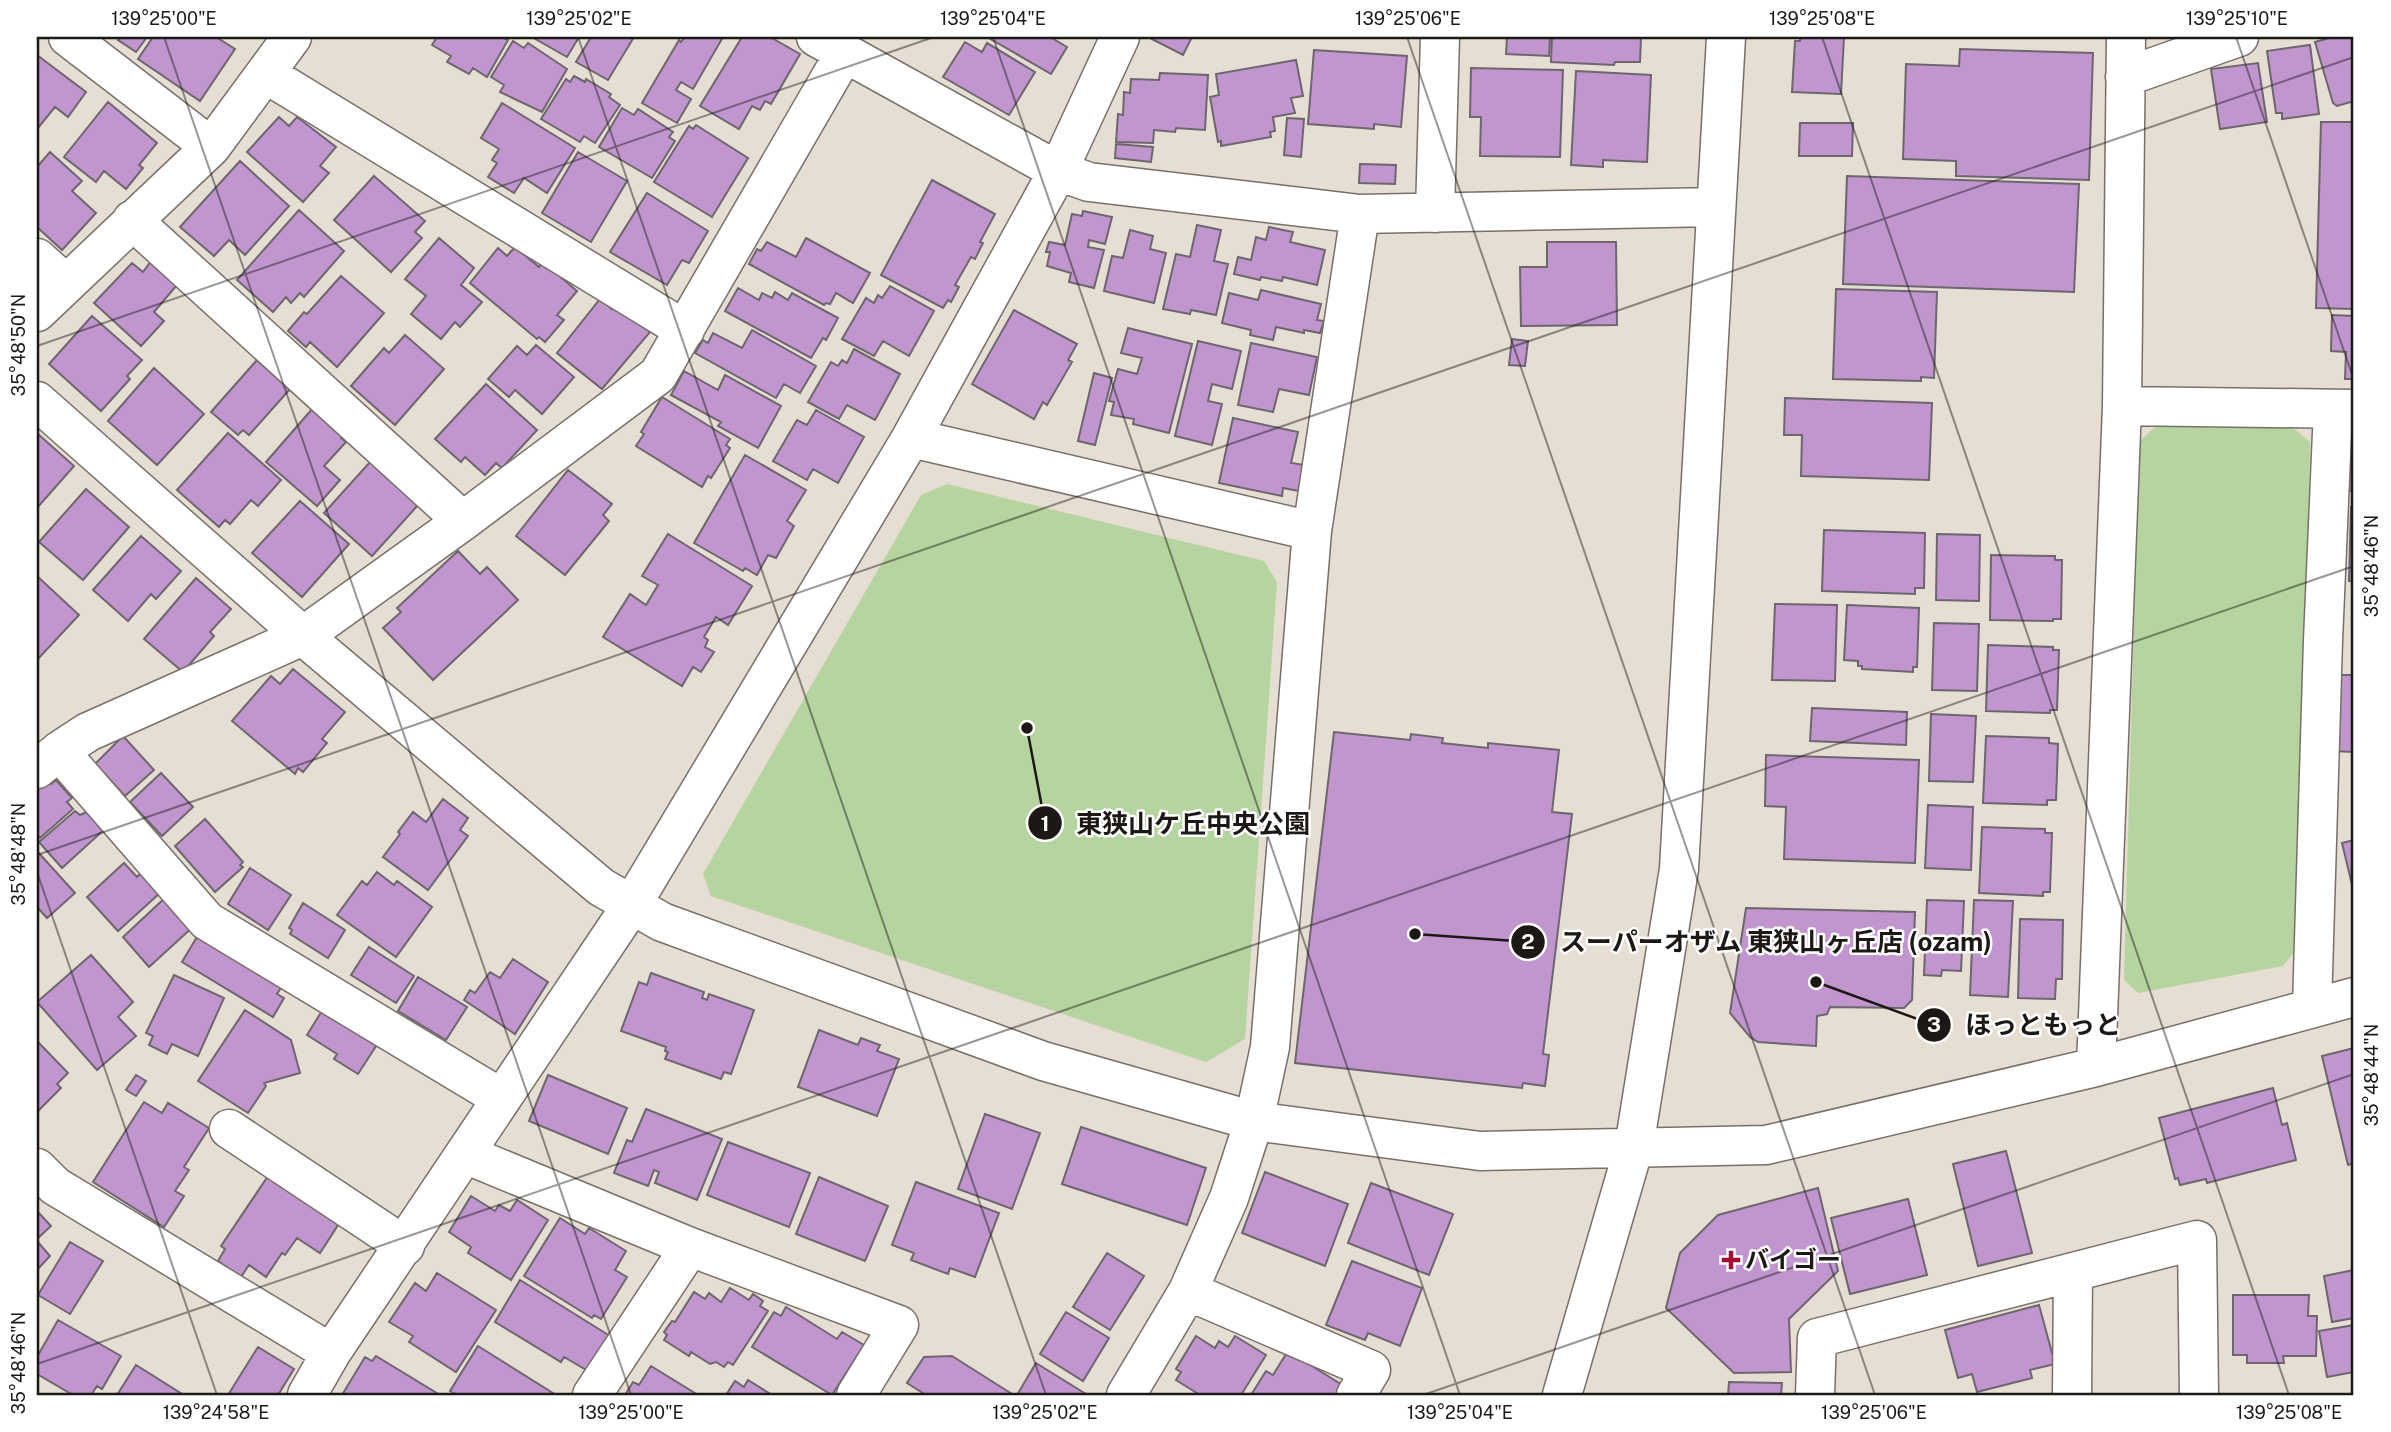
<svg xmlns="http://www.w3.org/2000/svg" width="2391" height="1432" viewBox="0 0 2391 1432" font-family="'Public Sans','Noto Sans JP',sans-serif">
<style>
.green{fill:#b5d4a0}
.building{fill:#c196cf;stroke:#6d666f;stroke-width:2}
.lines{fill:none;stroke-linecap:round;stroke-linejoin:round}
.minor-casing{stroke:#787068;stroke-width:41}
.minor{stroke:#fff;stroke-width:38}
.ticks{fill:none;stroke:#1b1815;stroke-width:2;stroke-opacity:0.45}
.poi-dot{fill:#a60d32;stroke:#fff;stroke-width:2.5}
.labels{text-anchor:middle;stroke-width:5;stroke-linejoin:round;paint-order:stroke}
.poi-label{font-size:24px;font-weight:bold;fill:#1b1815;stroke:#fff;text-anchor:start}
.leader{fill:none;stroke:#1b1815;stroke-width:2.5}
.callout-dot{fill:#1b1815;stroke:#fff;stroke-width:2.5}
.mark-label{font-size:21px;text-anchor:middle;font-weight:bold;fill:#fff}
.callout-label{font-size:26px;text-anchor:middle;font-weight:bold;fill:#1b1815;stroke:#fff;stroke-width:5;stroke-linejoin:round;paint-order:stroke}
.neatline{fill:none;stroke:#1b1815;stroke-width:2.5}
.ticks-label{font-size:18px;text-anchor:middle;fill:#1b1815}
</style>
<rect width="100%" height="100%" fill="#e6ddd3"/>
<!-- green -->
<path class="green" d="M2156 426 2293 428 2310 442 2298 947 2283 966 2138 993 2124 980 2139 442Z
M947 484 1264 561 1277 582 1245 1039 1206 1062 711 896 703 874 921 495Z"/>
<!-- building -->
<path class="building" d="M121 37H147L136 52 118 40Z
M153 37H216L235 49 200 101 138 59Z
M437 37H502L508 40 487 77 473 68 469 74 447 62 451 56 432 45Z
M532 37H579L567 57Z
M591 37H634L608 80 576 62Z
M685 37H723L693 89 681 82 676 90 691 99 677 123 642 103 679 40 681 42Z
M742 37H770L800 54 771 104 765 101 760 110 752 106 739 129 700 106Z
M987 37H1050L1067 47 1051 74Z
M1148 37H1186L1191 39 1183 55Z
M1507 37H1550L1549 56 1506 54Z
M1552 37H1641L1640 62H1615L1614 65 1551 62Z
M1800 37H1844L1841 94 1792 92 1795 41H1800Z
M2333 37H2354V101L2337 106 2333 103 2315 42Z
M513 41 524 48 528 43 567 69 542 112 500 92 504 85 491 77Z
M965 42 982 52 987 43 1035 72 1009 115 943 77Z
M2310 45 2319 114 2282 119V113H2276L2267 51Z
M1960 49 2093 53 2089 180 1956 176V161L1903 159 1906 64 1959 66Z
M1314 50 1407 56 1401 127 1374 124V129L1308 124Z
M37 55 86 92 68 117 55 107 38 128Z
M1296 60 1303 96 1291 98 1295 113 1273 117 1275 131 1270 132 1271 137 1221 146V141L1218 142 1210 97 1219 95 1216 74Z
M2258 63 2267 122 2220 129 2211 69Z
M1471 68 1563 70 1560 157 1480 156 1481 117H1470Z
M1576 71 1651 75 1647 162 1603 160V167L1571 165Z
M1160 73 1208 75 1205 130 1176 128 1175 132 1154 130 1153 143 1116 142 1118 114 1123 115 1124 92 1130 93 1131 79 1159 80Z
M574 76 585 82 586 79 611 94 609 97 620 105 595 143 584 136 580 142 541 119 566 79 570 82Z
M108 102 157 143 139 165 143 168 126 189 104 171 96 182 64 157Z
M502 103 575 148 547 193 524 178 514 193 488 177 497 163 492 160 499 149 481 138Z
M622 108 634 115 638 109 673 132 669 137 675 141 652 178 599 147Z
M279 117 289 126 297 117 336 147 320 166 329 173 303 202 247 152Z
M1287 118 1304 119 1301 157 1284 155Z
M2321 122H2354V309L2316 308Z
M1800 123H1853L1852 156H1799Z
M696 125 748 158 712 217 654 182 689 126 693 129Z
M1116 144 1153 147 1151 162 1115 158Z
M50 152 82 181 72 191 96 213 62 250 37 227V167Z
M578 152 627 181 591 242 542 213Z
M240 161 289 206 245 255 229 240 214 256 180 227Z
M1360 164 1396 165 1395 184 1359 183Z
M374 176 425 221 415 232 422 238 391 272 334 220Z
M1847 176 2079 184 2074 292 1843 284Z
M932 180 995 214 980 242 983 243 975 259 971 257 955 285 959 287 951 302 948 300 943 308 881 275Z
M647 193 708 231 689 263 682 260 667 285 610 252Z
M299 210 344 251 304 297 300 293 291 303 286 297 273 312 237 280Z
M1083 211 1112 217 1105 244 1089 240 1088 247 1104 250 1094 288 1069 282 1071 273 1047 266 1050 252H1046L1049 242 1065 245 1072 214 1082 216Z
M1197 225 1221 230 1214 261 1228 264 1216 315 1191 310 1190 314 1163 309 1176 254 1190 257Z
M1269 227 1293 232 1290 242 1325 250 1317 285 1283 277 1282 281 1261 277 1260 280 1234 274 1238 257 1251 260 1256 237 1266 240Z
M1130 230 1153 236 1150 249 1166 253 1154 303 1104 291 1112 256 1123 258Z
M439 238 474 268 461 285 482 302 460 327 455 322 441 339 411 314 426 296 405 279Z
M806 238 870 273 853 303 836 293 830 304 826 303 824 305 749 264 757 249 761 251 767 242 796 257Z
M1547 242H1616L1617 325 1521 326 1520 267H1547Z
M515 247 539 267 543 262 577 291 557 315 564 320 545 342 539 337 537 339 470 283 498 248 507 256Z
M151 261 177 285 154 312 164 321 141 346 94 303 132 263 143 272Z
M341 276 384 313 337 367 310 342 306 347 288 331 304 312 307 314Z
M890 286 934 311 909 356 883 341 874 356 842 339 866 298 874 303 878 295 882 298Z
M738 288 759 300 762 293 772 298 775 292 788 300 792 293 838 318 826 340 823 338 811 358 725 311Z
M1836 289 1937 292 1934 378 1921 377V381L1833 379Z
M1261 290 1321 304 1317 320 1324 321 1320 333 1304 330V333L1276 327 1273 340 1250 335 1251 330 1222 323 1229 293 1258 300Z
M600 299 612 309 616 304 650 332 602 389 557 353Z
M1014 310 1077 344 1068 360 1072 362 1047 405 1043 402 1034 419 972 384Z
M2332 315 2354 316V379H2345L2346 352 2331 351Z
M92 316 142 360 127 376 130 379 101 411 49 364Z
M1128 328 1192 344 1169 433 1133 424 1134 419 1111 415 1114 402 1109 401 1118 369 1137 374 1142 358 1121 353Z
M752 330 816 366 800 393 784 384 776 398 695 353 703 340 708 343 713 333 742 348Z
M405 335 444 369 395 425 351 386 384 348 389 353Z
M1512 339 1528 341 1525 366 1509 365Z
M1198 341 1241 351 1232 389 1212 384 1208 401 1222 404 1212 445 1175 436Z
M1251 343 1317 357 1309 395 1279 389 1273 412 1238 405Z
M536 345 574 377 542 414 515 390 509 397 488 379 517 346 527 355Z
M854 349 900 374 875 420 847 405 839 419 808 402 831 362 838 366 842 360 847 363Z
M257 360 290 389 249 435 243 430 238 435 211 412Z
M154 368 204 414 157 465 108 421Z
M684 371 718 390 725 375 781 406 758 448 718 426 721 422 671 395Z
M1094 373 1112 378 1095 445 1078 441Z
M486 384 537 430 502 468 496 463 485 475 465 457 461 462 435 439Z
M662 397 730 439 726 445 730 448 711 478 708 476 702 487 636 446 644 434 641 432Z
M1785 398 1932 403 1929 480 1801 476 1802 435H1784Z
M313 408 344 435 341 438 346 442 324 466 340 480 317 506 266 462Z
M816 410 864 437 838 483 813 469 807 480 773 461 797 420 807 425Z
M1233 418 1298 432 1291 463 1305 465 1299 491 1283 488 1282 496 1219 483Z
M228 433 281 480 258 506 251 500 230 524 225 520 219 527 177 490Z
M38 434 74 466 37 508V436Z
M2346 438H2354V491H2345Z
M745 455 806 490 787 521 794 526 776 558 768 555 757 575 745 568 743 571 694 543Z
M371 461 419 504 372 556 324 513Z
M568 470 612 504 603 515 609 521 565 575 516 536Z
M86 489 129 527 83 580 39 542Z
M300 501 349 544 302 597 252 553Z
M2351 507H2354V581H2349Z
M1824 530 1925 533 1924 588H1915V594L1822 591Z
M668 534 752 586 728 625 716 617 704 637 708 640 705 647 714 652 701 672 693 667 682 686 603 637 630 594 646 605 658 585 642 576Z
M1937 534 1980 535 1979 601 1936 600Z
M141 536 181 571 156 599 151 594 128 621 93 590Z
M458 551 480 574 487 567 518 600 433 680 383 628 401 612 397 608Z
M1991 555 2055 556V560H2062L2061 619H2053V621L1990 620Z
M37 576 79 615 37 660Z
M196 578 231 609 210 632 214 636 183 672 144 639Z
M1775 604 1837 605 1835 681 1772 680Z
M1847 605 1919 608 1917 667H1913V672L1862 669V666H1858V661L1844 660Z
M1934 623 1979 624 1977 691 1932 690Z
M1988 645 2053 647V650H2059L2057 710H2050V713L1986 711Z
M293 669 345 712 322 739 327 743 303 772 298 768 295 774 232 721 271 676 280 684Z
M2338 675H2354V752L2334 751Z
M1812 708 1907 712 1906 745 1810 741Z
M1931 714 1976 716 1973 782 1929 781Z
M1334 732 1410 740 1411 734 1443 738 1442 743 1488 748V743L1559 750 1552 812 1572 814 1543 1054 1549 1055 1545 1086 1523 1083 1522 1088 1295 1063Z
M123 736 154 770 125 796 95 764Z
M1986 736 2049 738V743L2058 744 2056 800H2047V805L1983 803Z
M1766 755 1919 760 1915 863 1784 859 1786 807 1765 806Z
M161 773 193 807 162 836 130 802Z
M46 779 51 784 56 780 72 798 67 802 73 809 40 838 37 834V787Z
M443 799 468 818 460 830 468 836 428 890 383 857 400 834 398 832 413 812 426 822Z
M1928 805 1973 807 1971 870 1925 868Z
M91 810 107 827 62 868 39 842 75 811 80 815Z
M205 819 243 862 240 865 243 867 215 892 175 846Z
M1982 827 2045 829V833H2052L2050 892H2043V896L1979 893Z
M2354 840V893L2342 843Z
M37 851 75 893 47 918 37 907Z
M124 863 137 877 141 873 160 893 118 931 87 897Z
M250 868 291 895 268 930 228 904Z
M377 872 394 885 397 881 432 907 396 957 337 915 362 881 367 885Z
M167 896 195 925 149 967 123 937Z
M1927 900 1964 901 1961 971 1942 970 1941 976 1924 975Z
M1974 900 2013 901 2008 997 1970 995Z
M303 903 345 930 328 958 290 934 292 930 289 928Z
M1746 908 1915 912 1912 1000 1904 1008 1830 1007 1827 1014 1817 1016 1816 1046 1758 1042 1750 1037 1730 1013Z
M2020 919 2063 920 2062 979H2056L2055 999 2018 998Z
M200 932 284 983 277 994 284 998 273 1017 182 962Z
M369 947 414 976 396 1003 351 975Z
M91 955 133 1002 118 1017 136 1036 97 1070 37 1002Z
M513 959 548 982 515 1034 464 1000 470 990 475 993 490 972 500 978Z
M651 973 704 992 702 998 707 1000 709 994 754 1010 731 1074 724 1072 721 1079 665 1059 668 1052 665 1051 666 1047 621 1031 639 982 647 985Z
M174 975 224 998 198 1056 172 1044 167 1054 149 1045 153 1036 146 1033Z
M418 977 467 1007 446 1040 398 1011Z
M325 1006 380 1040 358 1074 334 1059 337 1054 307 1035Z
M245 1010 291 1040 300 1073 264 1083 266 1086 248 1113 198 1081Z
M819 1030 858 1045 861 1038 880 1045 877 1051 899 1059 877 1116 798 1087Z
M37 1041 68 1073 57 1084 61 1088 37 1112Z
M2354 1048V1163L2348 1165 2322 1056Z
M136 1075 146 1081 136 1096 126 1090Z
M548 1075 627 1108 608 1154 529 1121Z
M2273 1088 2282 1125 2287 1123 2296 1160 2207 1183 2206 1179 2180 1185 2178 1178 2175 1179 2159 1118Z
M144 1102 162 1113 168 1103 209 1128 184 1167 189 1170 175 1191 184 1196 164 1227 93 1182Z
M646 1109 722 1139 697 1200 655 1183 659 1172 654 1170 648 1186 614 1173 627 1140 632 1142Z
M985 1114 1040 1133 1012 1209 958 1189Z
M1081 1127 1206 1168 1187 1225 1062 1184Z
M728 1142 810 1173 789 1227 707 1195Z
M2006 1151 2032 1253 1978 1266 1953 1164Z
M1265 1172 1348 1204 1325 1266 1242 1233Z
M268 1176 340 1222 320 1253 297 1238 285 1255 282 1253 266 1277 249 1265 241 1277 218 1261 225 1249 221 1246Z
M819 1177 888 1206 865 1261 796 1234Z
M916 1182 999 1213 975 1277 950 1268 948 1274 911 1260 914 1253 892 1245Z
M1371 1183 1453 1214 1429 1275 1348 1243Z
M1818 1188 1838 1271 1789 1319 1791 1372 1734 1373 1666 1308 1680 1253 1718 1215Z
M471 1196 495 1211 499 1205 510 1211 517 1200 548 1220 511 1280 468 1253 471 1247 449 1232Z
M1908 1199 1927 1275 1850 1294 1831 1218Z
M37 1211 51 1226 37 1239Z
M560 1218 585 1234 589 1228 626 1251 615 1270 627 1277 601 1319 594 1315 592 1318 524 1276Z
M37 1241 50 1256 37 1270Z
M70 1242 103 1261 70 1314 38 1295Z
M1107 1253 1144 1276 1110 1330 1073 1307Z
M1352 1261 1422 1288 1400 1346 1368 1333 1365 1340 1326 1325Z
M2354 1270V1318L2332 1322 2324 1276Z
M437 1273 496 1310 456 1372 409 1342 413 1336 389 1322 415 1283 426 1291Z
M520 1280 610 1336 588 1371 564 1357 561 1362 495 1322Z
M730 1288 749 1300 753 1294 763 1301 760 1306 768 1311 733 1365 728 1362 724 1367 716 1362 710 1364 691 1352 689 1356 664 1340 667 1335 664 1332 672 1321 675 1322 694 1292 705 1299 709 1293 721 1302Z
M2233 1295H2309L2308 1316H2317L2316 1356H2283L2284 1363H2247V1355H2233Z
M2039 1305 2055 1364 2030 1370 2032 1378 1977 1392 1972 1374 1958 1378 1945 1330Z
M786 1307 837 1339 842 1332 864 1345 832 1395 752 1347 774 1312 781 1316Z
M1066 1312 1109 1338 1083 1381 1040 1354Z
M58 1320 121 1356 102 1389 97 1386 91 1395H73L37 1374V1357Z
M2354 1325V1372L2327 1377 2319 1331Z
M1196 1336 1215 1348 1219 1341 1228 1347 1235 1336 1266 1355 1241 1395H1200L1176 1380 1181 1372 1176 1369Z
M478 1346 556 1395H457L450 1391Z
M258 1347 294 1369 278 1395H228Z
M1288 1351 1347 1388 1342 1395H1251L1266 1371 1273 1375Z
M376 1356 440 1395H342L365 1357 372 1361Z
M952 1356 1012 1394V1395H926L907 1383 924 1357Z
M1036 1363 1086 1394V1395H1017Z
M136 1365 182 1394 181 1395H117Z
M651 1366 698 1395H625L633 1382 639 1385Z
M748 1380 772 1395H726L735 1381 744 1387Z
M1729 1382 1782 1383 1781 1395H1728Z"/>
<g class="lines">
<!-- minor casing -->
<g class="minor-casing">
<path id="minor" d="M68 37 211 147
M816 37 1058 171 1089 182 1360 214 1716 207
M266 74 685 330
M2125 77 2239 37
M1435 213 1440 37
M132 220 463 521
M37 258 66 284
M37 312 211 147 292 37
M37 401 303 636 601 887 662 922 1043 1061 1254 1121 1480 1151 1766 1145 2096 1067 2354 997
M2122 406 2354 409
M911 438 1312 531
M59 751 207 921 501 1098
M37 769 59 751 88 732 303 636 463 521 658 375 844 54
M2312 1007 2323 641 2333 409
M2096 1067 2122 406 2126 37
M229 1129 405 1246
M465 1154 690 1247 899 1325 856 1395
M37 1168 55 1186 331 1353
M1188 1291 1371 1370 1356 1395
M307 1395 331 1353 631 906 911 438 1058 171 1120 37
M592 1395 690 1247
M1126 1395 1188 1291 1229 1198 1254 1121 1270 1047 1312 531 1360 214
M1562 1395 1634 1147 1679 869 1726 37
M1815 1395 1817 1338 2197 1240 2199 1395
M2072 1395 2073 1272"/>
</g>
<!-- minor -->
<use href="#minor" class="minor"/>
</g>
<!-- ticks -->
<path class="ticks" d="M164 37 631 1395M578 37 1046 1395M993 37 1460 1395M1407 37 1875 1395M1822 37 2289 1395M2236 37 2354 380M37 346 934 37M37 855 2354 57M37 872 217 1395M37 1364 2354 566M1423 1395 2354 1074"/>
<!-- markers -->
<path class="poi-dot" d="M1727.5 1249.5h7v7h7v7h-7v7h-7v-7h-7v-7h7z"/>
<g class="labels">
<!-- poi labels -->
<g class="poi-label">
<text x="1745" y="1268">バイゴー</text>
</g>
</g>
<!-- callouts -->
<path class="leader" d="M1027 728L1045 823M1415 934L1528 942M1816 982L1934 1025"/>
<g class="callout-dot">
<circle cx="1027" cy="728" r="7"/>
<circle cx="1415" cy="934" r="7"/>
<circle cx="1816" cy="982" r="7"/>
<circle cx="1045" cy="823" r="18"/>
<circle cx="1528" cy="942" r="18"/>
<circle cx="1934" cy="1025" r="18"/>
</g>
<g class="mark-label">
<text x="1045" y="831">1</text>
<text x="1528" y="949">2</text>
<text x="1934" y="1032">3</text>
</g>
<g class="callout-label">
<text x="1193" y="833">東狭山ケ丘中央公園</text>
<text x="1776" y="951">スーパーオザム 東狭山ヶ丘店 (ozam)</text>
<text x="2043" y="1034">ほっともっと</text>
</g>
<!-- border -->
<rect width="2391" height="1432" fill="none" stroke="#ffffff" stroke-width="77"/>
<rect x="38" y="38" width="2314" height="1356" class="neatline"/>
<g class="ticks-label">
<text x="164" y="25">139°25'00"E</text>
<text x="579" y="25">139°25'02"E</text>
<text x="993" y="25">139°25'04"E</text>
<text x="1408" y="25">139°25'06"E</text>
<text x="1822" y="25">139°25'08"E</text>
<text x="2237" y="25">139°25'10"E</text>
<text transform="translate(19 345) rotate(-90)" y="6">35°48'50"N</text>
<text transform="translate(2372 566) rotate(-90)" y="6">35°48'46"N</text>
<text transform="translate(19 854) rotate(-90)" y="6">35°48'48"N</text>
<text transform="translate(2372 1075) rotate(-90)" y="6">35°48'44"N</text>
<text transform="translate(19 1363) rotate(-90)" y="6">35°48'46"N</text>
<text x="216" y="1419">139°24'58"E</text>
<text x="631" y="1419">139°25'00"E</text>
<text x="1045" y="1419">139°25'02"E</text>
<text x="1460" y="1419">139°25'04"E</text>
<text x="1874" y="1419">139°25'06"E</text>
<text x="2289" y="1419">139°25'08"E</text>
</g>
</svg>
